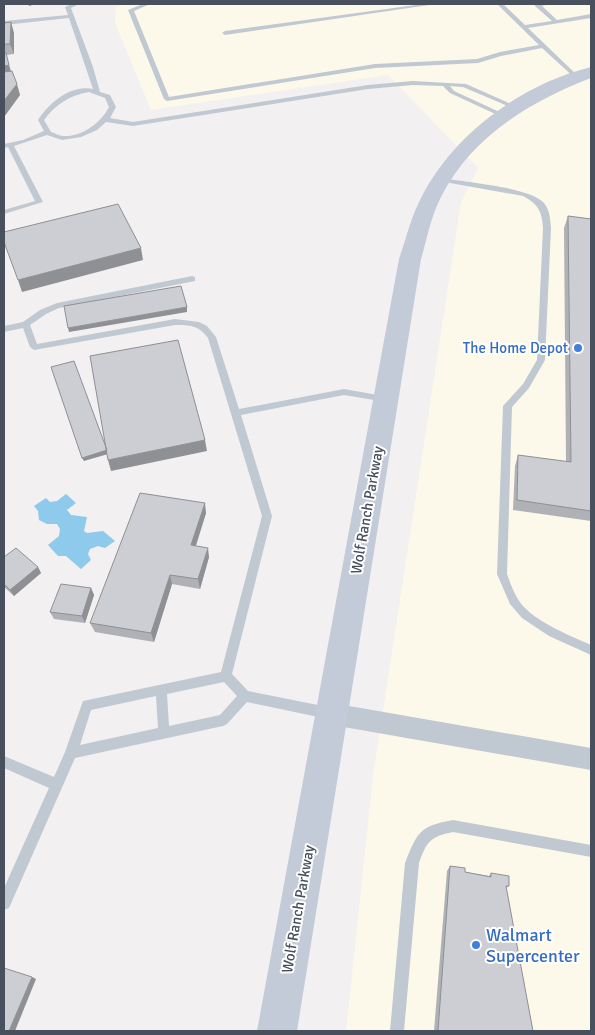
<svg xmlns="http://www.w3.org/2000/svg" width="595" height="1035" viewBox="0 0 595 1035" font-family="Signika,sans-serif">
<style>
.commercial{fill:#fcf9ea}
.water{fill:#8dcaeb}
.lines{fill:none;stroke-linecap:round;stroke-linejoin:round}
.lane{fill:#c0c8d1;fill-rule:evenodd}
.street{fill:#c0c8d1;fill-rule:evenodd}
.secondary{fill:#c3cad8;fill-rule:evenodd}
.wall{fill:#afb1b6}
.shaded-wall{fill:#8f9094}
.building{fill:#ccced4;stroke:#8f9094}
.shop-dot{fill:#3f7fe0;stroke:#fff;stroke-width:2}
.labels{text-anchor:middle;stroke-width:4;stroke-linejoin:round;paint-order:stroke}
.shop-label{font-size:15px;fill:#366cbe;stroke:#fff;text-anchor:end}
.street-label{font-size:15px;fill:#48505d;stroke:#fff}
.near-shop-label{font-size:18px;fill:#366cbe;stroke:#fff;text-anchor:start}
</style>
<rect width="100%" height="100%" fill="#f2f0f0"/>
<!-- commercial -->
<path class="commercial" d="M125 4H591V1031H346L373 776 461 202 478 168 388 75 151 110 115 23 116 7Z"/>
<!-- water -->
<path class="water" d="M66 494 76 503 67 510 71 515 87 517 84 531 87 533 103 531 115 541 105 548 98 546 90 549 88 554 91 560 81 569 66 556H58L48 545 59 536 60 529 57 524H47L39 520 38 511 34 506 46 498 50 502 57 501Z"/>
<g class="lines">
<!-- lane -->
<path class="lane" d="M72 4H79L71 8 93 67 100 92 110 95 116 107 110 118 133 122 368 85 413 81 466 84 520 108 515 109 463 87 450 86 454 91 506 115V117L504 118 450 93 443 86 413 85 368 89 133 126 106 122 97 130 81 137 62 140 47 135 14 146 43 202 4 214V210L35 201 8 147 4 148V144L23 140 44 131 38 120C49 103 71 84 93 89L69 18 4 25V21L68 15 65 7ZM89 92 105 98 109 107C101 123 82 137 63 136 59 136 55 133 51 132L44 120C56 104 70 95 89 92Z
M143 4H150L134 11 169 97 375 64 477 59 500 52 539 45 497 4H503L525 25 552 21 535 6V4H550L542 6 557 20 591 14V18L528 28 579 77V79L577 80 542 48 501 56 478 63 375 68 167 101 164 99 128 10Z
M423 4H436L225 35 222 33 225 31Z
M441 178C464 182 528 187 543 202 550 209 550 219 551 228L545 360 529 388 512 407 507 574C511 585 515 597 523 606 540 624 569 635 591 645V655L549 636 522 618 510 604 497 574 503 406 523 384 537 360 543 228C542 211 538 204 523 196L439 181V179Z
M192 276 195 277V281L59 308 46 314 30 325 37 344 175 319 199 322 207 326 216 337 239 409 344 389 389 397 390 399 389 401 386 402 344 395 241 415 272 516 232 674 248 691 328 707 332 709 334 713 332 717 328 719 247 702 227 724 223 726 75 758 9 908 4 910V888L49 788 4 768V756L54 777 65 752 83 701 221 672 262 516 208 338C199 325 189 325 175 325L34 350 30 347 23 328 4 332V326L23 322 40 310 57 303ZM224 682 237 696 220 715 169 726 167 694ZM156 696 158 728 80 745 91 710Z
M453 820 591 845V857L453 832C430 837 427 841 419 863L404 1031H390L405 863C417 833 419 826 453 820Z"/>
<!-- street -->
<path class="street" d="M332 703 591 748V770L332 725 324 721 321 714 324 707Z"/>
<!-- secondary -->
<path class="secondary" d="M591 67V78C531 101 471 137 441 197 431 216 427 239 421 259L297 1031H257L399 259C406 239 411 217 421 198 453 134 522 84 591 67Z"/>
</g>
<!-- wall -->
<path class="wall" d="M4 23 14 33V54L6 55 11 71 20 95 4 117Z
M568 216 591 219V521L513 510 515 466 518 455 566 462 564 228Z
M206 513 196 546 209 557 200 589 172 584 154 642 95 632 90 623Z
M4 557 38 567 41 573 14 596 4 587Z
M91 588 94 595 85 623 54 619 50 612Z
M450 866 465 872 489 876 491 873 509 886 506 888 533 1031H434L447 871Z"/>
<!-- shaded-wall -->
<path class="shaded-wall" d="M28 4H36L29 6Z
M11 22 14 33V54L10 44Z
M9 65 12 76H4V66Z
M17 84 20 95 4 117V101Z
M141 248 143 260 22 292 18 280Z
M187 307V312L69 332 68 328Z
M205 440 207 451 111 471 108 460Z
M107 450 108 454 84 461 82 458Z
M205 503 206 513 193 554 191 545Z
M208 548 209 557 200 589 198 579Z
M38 567 41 573 14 596 10 590Z
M170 575 172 584 154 642 151 633Z
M91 588 94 595 85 623 82 616Z
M32 977 36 979 15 1031H9Z"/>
<!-- building -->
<path class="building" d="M11 22 10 44H4V23Z
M4 53H6L9 65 4 66Z
M12 71 17 84 4 101V72Z
M118 204 141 248 18 280 4 242V232Z
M568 216 591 219V511L517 500 518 455 571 462Z
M181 286 187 307 68 328 64 306Z
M178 340 205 440 108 460 90 356Z
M74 361 107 450 82 458 51 367Z
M140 493 205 503 191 545 208 548 198 579 170 575 151 633 90 623Z
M16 548 38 567 10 590 4 584V557Z
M61 584 91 588 82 616 50 612Z
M450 866 465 868V872L491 877V873L509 876V886H506L533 1031H438Z
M4 968 32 977 9 1031H4Z"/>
<!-- markers -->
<g class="shop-dot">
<circle cx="578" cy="348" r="5"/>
<circle cx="476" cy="945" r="5"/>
</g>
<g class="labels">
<!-- shop labels -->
<g class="shop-label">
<text x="568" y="353">The Home Depot</text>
</g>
<!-- street labels -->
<g class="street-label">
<text transform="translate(367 510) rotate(-80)" y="5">Wolf Ranch Parkway</text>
<text transform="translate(298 909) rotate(-80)" y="5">Wolf Ranch Parkway</text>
</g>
<!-- near-shop labels -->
<g class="near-shop-label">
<text x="486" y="941">Walmart<tspan x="486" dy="21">Supercenter</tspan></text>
</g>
</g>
<!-- border -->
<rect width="595" height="1035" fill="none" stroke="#48505d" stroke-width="10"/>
</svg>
